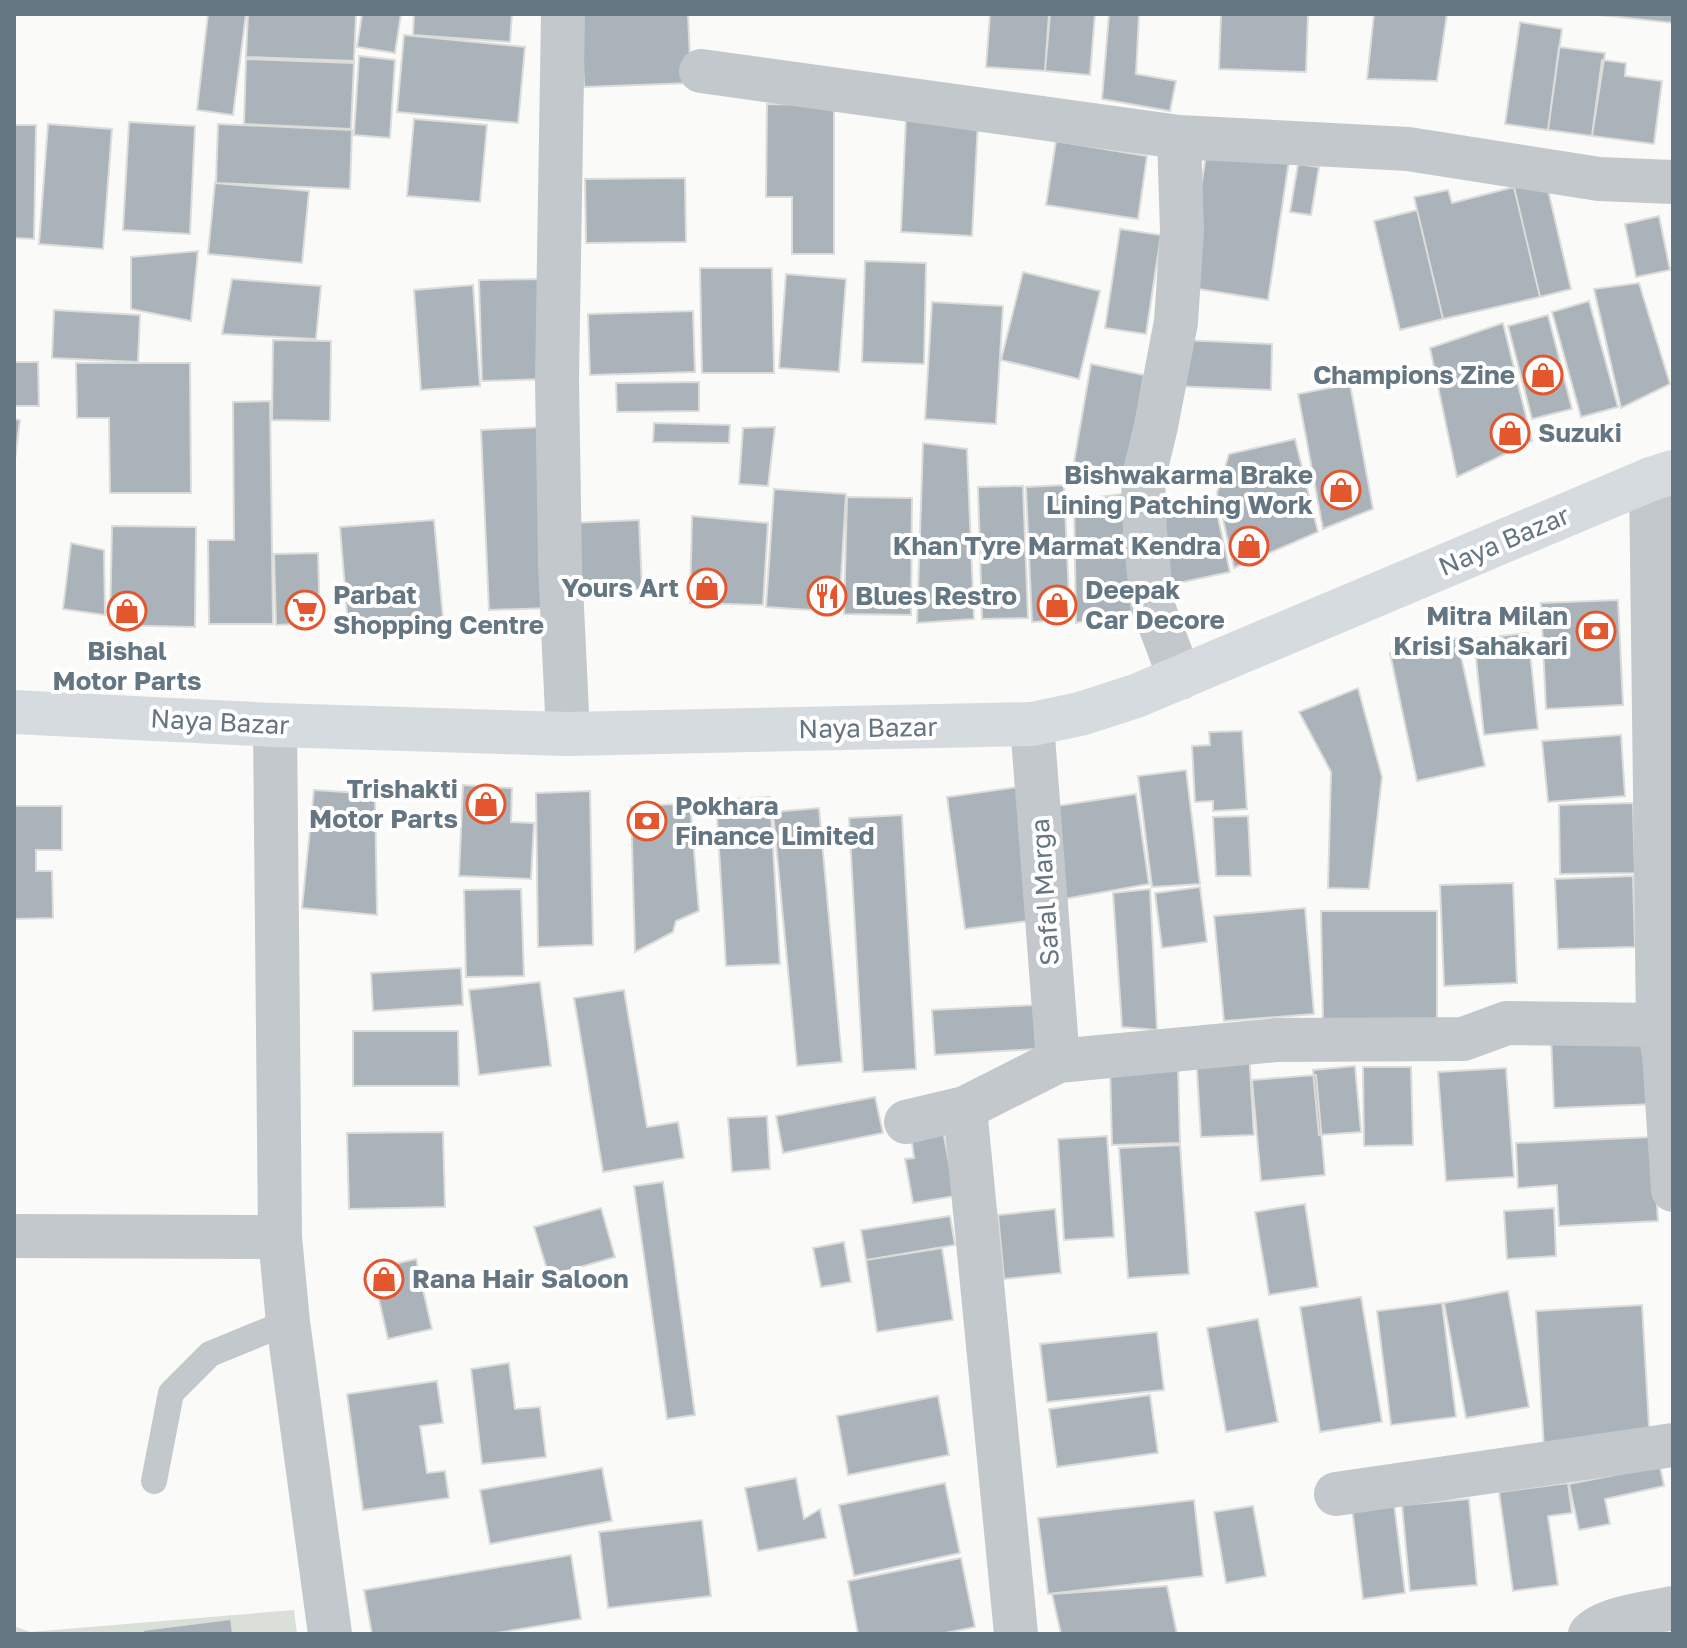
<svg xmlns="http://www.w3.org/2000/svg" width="1687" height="1648" viewBox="0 0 1687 1648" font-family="'Golos Text',sans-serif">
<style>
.green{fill:#dadfd7}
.building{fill:#aab3b9;stroke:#dcdcda;stroke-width:2}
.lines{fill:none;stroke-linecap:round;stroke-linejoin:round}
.service{stroke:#c3c8cc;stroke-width:26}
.minor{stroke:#c3c8cc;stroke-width:44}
.primary{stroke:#d6dbdf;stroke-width:44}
.labels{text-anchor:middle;stroke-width:8;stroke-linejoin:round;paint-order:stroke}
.poi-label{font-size:26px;font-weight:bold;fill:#657683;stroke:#fff;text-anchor:end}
.street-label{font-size:26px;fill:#657683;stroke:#fff}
</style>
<rect width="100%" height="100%" fill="#fafaf8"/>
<!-- green -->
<path class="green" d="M294 1610 297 1634H14V1626L30 1632Z"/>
<!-- building -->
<path class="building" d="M208 14H246L233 115 197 110Z
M248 14H356L354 61 246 57Z
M362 14H401L395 53 357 47Z
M414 14H512L510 42 413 35Z
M612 14H688L691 83 584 87 581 15Z
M990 14H1050L1045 71 986 67Z
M1049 14H1095L1090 75 1045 71Z
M1109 14H1139L1136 74 1176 81 1170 111 1102 99Z
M1221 14H1308L1306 72 1219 69Z
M1374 14H1447L1437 81 1367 79Z
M1591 14H1673V23Z
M1520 22 1562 29 1548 130 1505 124Z
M404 35 525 47 518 123 397 112Z
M1559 47 1605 53 1592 136 1548 130Z
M359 56 395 60 390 138 354 135Z
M246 59 354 63 351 129 244 124Z
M1602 60 1626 63 1625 76 1662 81 1654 144 1592 136Z
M767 104 834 105V254H792V197H766Z
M906 118 978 122 972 236 901 232Z
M414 119 487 125 480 202 407 196Z
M129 122 195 126 190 234 123 230Z
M48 124 112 129 103 249 39 244Z
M218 124 352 130 350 189 216 183Z
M14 125H36L34 239 14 238Z
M1056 141 1147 156 1138 219 1046 205Z
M1207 148 1289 161 1268 300 1186 287Z
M1298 164 1319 167 1311 215 1290 212Z
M685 178 686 242 586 243 585 179Z
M1546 181 1571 289 1540 297 1514 187Z
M215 183 309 191 302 263 208 254Z
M1514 187 1540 297 1443 319 1414 197 1448 190 1452 203Z
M1417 210 1443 319 1400 330 1374 221Z
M1659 216 1670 270 1636 277 1625 224Z
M1120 229 1161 235 1146 334 1105 328Z
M198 251 191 321 131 309V257Z
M865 261 926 263 924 364 862 362Z
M700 268H772L774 373H702Z
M1023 272 1100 291 1079 379 1001 360Z
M786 274 846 279 839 372 779 368Z
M232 279 321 286 316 339 222 334Z
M544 279 547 379 482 381 479 280Z
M1639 283 1670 384 1621 408 1594 289Z
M473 285 480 386 421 390 414 290Z
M1589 301 1618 407 1581 417 1552 312Z
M932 302 1003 306 996 424 925 419Z
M54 310 140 315 138 362 52 358Z
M693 311 695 372 590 375 588 314Z
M1548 315 1572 409 1532 419 1508 326Z
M1503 323 1532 441 1457 477 1430 348Z
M273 340 331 341 330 421 272 420Z
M1182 340 1272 344 1271 390 1173 386Z
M14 362H38L39 406H14Z
M76 363H190L191 493H110L109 418H77Z
M1091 364 1144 375 1127 474 1074 462Z
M699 382V411L617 412 616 383Z
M1350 384 1373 509 1323 529 1298 394Z
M270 401 273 624H209L208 540H234L233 402Z
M14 419 20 420 14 467Z
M654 423 730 425 729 443 653 442Z
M543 427 550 608 489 610 481 430Z
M775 427 768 486 739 484 743 428Z
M1295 439 1318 532 1234 568 1217 493 1229 454Z
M923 443 967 449 974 619 917 623Z
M1064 485 1070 620 1032 622 1026 487Z
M1023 486 1028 618 982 619 978 487Z
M774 489 846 494 839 612 766 607Z
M1131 493 1141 609 1076 623 1074 500Z
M847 497 912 498 911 615 844 614Z
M1215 504 1230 572 1169 585 1154 518Z
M692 516 768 523 763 605 690 603Z
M434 520 444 630 349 637 340 527Z
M639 520 642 589 573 592 570 523Z
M112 526 196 527 195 627 110 625Z
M71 543 104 550 105 615 63 609Z
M318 553 320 623 276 625 274 554Z
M1618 600 1623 705 1546 709 1541 603Z
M1528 633 1538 729 1484 735 1474 639Z
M1457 638 1485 766 1417 781 1390 653Z
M1358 688 1382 777 1369 889 1328 888 1331 772 1299 712Z
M1242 731 1247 809 1213 811V801L1195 802 1192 746 1210 745 1209 732Z
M1621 735 1625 796 1548 802 1542 741Z
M1186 770 1200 884 1152 887 1138 776Z
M463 785 512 788 511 822 534 823 531 879 459 876Z
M1018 787 1036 920 965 929 947 797Z
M314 790 375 794 377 915 302 908Z
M590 791 593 945 538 947 536 793Z
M1136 794 1149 884 1064 899 1050 807Z
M770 797 780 964 726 966 716 800Z
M690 803 699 911 676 921 673 932 635 952 631 807Z
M1633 803 1635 873 1560 874 1559 805Z
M14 806H62V850H36V871H52L53 918 14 919Z
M819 808 842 1062 797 1066 773 812Z
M902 815 916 1069 863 1072 849 818Z
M1248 816 1251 876H1216L1213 817Z
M1633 876 1635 947 1558 949 1555 879Z
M1513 883 1517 983 1444 986 1440 885Z
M1200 887 1207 942 1162 948 1155 893Z
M521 889 524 976 466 977 464 890Z
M1150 889 1157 1030 1122 1027 1113 893Z
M1305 908 1314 1014 1224 1021 1214 916Z
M1321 911H1437V1023H1323Z
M461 968 463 1005 373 1011 371 973Z
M540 982 551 1066 479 1075 469 990Z
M624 990 647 1127 678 1122 684 1158 603 1172 574 998Z
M1035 1005 1036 1049 935 1055 932 1010Z
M353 1031H458L459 1086H353Z
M1654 1032 1656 1104 1554 1108 1551 1037Z
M1249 1052 1254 1135 1201 1137 1196 1054Z
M1355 1066 1361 1132 1319 1135 1313 1070Z
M1178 1067 1180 1143 1112 1145 1110 1068Z
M1363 1067H1411L1413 1145 1364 1146Z
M1506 1068 1514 1177 1446 1181 1438 1072Z
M1316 1075 1325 1175 1261 1181 1252 1080Z
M875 1097 883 1133 783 1153 776 1116Z
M875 1097 883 1133 783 1153 776 1116Z
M767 1116 770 1169 732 1172 728 1118Z
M943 1130 955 1196 913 1203 905 1159 914 1158 911 1135Z
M443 1132 445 1207 349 1209 347 1133Z
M1107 1136 1114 1237 1064 1240 1058 1139Z
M1653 1137 1658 1221 1559 1226 1557 1185 1518 1188 1516 1143Z
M1180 1145 1189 1274 1128 1278 1119 1148Z
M663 1182 695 1415 667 1419 634 1186Z
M1305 1204 1318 1287 1269 1295 1255 1212Z
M601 1208 615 1257 549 1276 534 1227Z
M1554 1208 1556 1256 1507 1259 1504 1211Z
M1055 1209 1061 1273 1004 1279 998 1215Z
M950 1216 955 1245 866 1260 861 1230Z
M844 1242 851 1282 821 1287 813 1248Z
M942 1248 953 1320 877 1332 866 1260Z
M416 1259 432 1329 388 1339 372 1269Z
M1508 1291 1529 1407 1466 1418 1444 1303Z
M1361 1297 1382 1422 1320 1432 1300 1307Z
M1442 1303 1456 1417 1391 1425 1377 1311Z
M1642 1305 1650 1444 1544 1449 1536 1311Z
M1258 1319 1278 1422 1226 1432 1207 1328Z
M1157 1332 1164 1390 1047 1402 1040 1344Z
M509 1363 515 1409 540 1407 546 1457 482 1464 471 1369Z
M437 1381 443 1423 420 1426 427 1473 445 1471 449 1498 363 1510 347 1394Z
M1150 1395 1158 1453 1057 1467 1049 1409Z
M938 1396 949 1455 848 1475 837 1416Z
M1660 1466 1664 1486 1605 1499 1610 1524 1579 1530 1569 1484Z
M602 1468 612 1521 490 1544 480 1490Z
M796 1478 804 1519 820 1509 826 1538 758 1551 745 1488Z
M945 1483 960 1553 854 1576 839 1505Z
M1568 1483 1572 1513 1548 1516 1558 1585 1513 1591 1499 1492Z
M1469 1499 1477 1585 1410 1591 1402 1505Z
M1194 1500 1203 1576 1048 1594 1038 1518Z
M1394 1503 1405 1593 1363 1599 1352 1508Z
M1253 1506 1266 1576 1226 1583 1214 1512Z
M702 1520 711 1596 608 1608 599 1532Z
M571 1555 581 1619 490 1634H372L364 1590Z
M961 1558 975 1627 940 1634H858L848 1581Z
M1167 1586 1177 1634H1061L1052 1594Z
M231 1619 233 1634H143V1630Z"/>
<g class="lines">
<!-- service -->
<path class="service" d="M154 1481 171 1393 210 1354 288 1322"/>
<!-- minor -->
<path class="minor" d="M563 14 557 380 560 565 568 734
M701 71 1179 137 1408 149 1599 179 1673 182
M1179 137 1182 231 1176 322 1156 426 1143 480 1145 532 1152 604 1180 678
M1651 479 1658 1025 1664 1054 1673 1190
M1032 724 1058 1061
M275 725 280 1237 288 1322 330 1634
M965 1108 1016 1634
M906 1122 965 1108 1058 1061 1277 1040 1463 1039 1507 1023 1658 1025
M14 1236 280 1237
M1336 1494 1673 1445
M1590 1634C1606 1617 1650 1613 1673 1608"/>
<!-- primary -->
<path class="primary" d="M14 712 275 725 568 734 1032 724 1080 714 1136 696 1651 479 1673 472"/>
</g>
<!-- icons -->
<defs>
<g id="shop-ring" transform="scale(2)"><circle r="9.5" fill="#fff" stroke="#e4572e" stroke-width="1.5"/><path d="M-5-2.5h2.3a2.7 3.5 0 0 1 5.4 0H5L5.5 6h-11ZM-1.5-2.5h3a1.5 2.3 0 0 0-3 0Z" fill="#e4572e"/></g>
<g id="restaurant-ring" transform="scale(2)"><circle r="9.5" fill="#fff" stroke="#e4572e" stroke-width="1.5"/><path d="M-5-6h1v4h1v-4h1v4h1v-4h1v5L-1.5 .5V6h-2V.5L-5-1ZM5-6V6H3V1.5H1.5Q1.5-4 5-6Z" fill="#e4572e"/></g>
<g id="supermarket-ring" transform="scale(2)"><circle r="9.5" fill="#fff" stroke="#e4572e" stroke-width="1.5"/><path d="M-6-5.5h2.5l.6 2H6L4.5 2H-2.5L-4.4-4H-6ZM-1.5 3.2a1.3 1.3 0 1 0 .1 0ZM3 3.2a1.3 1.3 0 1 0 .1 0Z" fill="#e4572e"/></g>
<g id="bank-ring" transform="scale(2)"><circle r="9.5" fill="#fff" stroke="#e4572e" stroke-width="1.5"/><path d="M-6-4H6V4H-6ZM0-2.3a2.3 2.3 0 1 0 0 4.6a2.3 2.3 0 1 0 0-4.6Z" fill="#e4572e"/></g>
</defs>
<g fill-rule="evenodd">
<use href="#shop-ring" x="1543" y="375"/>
<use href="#shop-ring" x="1510" y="433"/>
<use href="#shop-ring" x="1341" y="490"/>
<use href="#shop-ring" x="1249" y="546"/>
<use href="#shop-ring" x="707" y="588"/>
<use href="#restaurant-ring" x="827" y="596"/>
<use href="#shop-ring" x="1057" y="605"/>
<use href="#supermarket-ring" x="305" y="610"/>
<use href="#shop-ring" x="127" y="611"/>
<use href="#bank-ring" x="1596" y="631"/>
<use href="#shop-ring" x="486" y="804"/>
<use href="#bank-ring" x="647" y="821"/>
<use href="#shop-ring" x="384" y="1279"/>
</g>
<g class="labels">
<!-- poi labels -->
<g class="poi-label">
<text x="1515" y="384">Champions Zine</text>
<text x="1538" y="442" text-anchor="start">Suzuki</text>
<text x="1313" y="484">Bishwakarma Brake<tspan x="1313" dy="30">Lining Patching Work</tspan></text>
<text x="1221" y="555">Khan Tyre Marmat Kendra</text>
<text x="679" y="597">Yours Art</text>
<text x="1085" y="599" text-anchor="start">Deepak<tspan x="1085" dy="30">Car Decore</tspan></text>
<text x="333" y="604" text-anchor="start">Parbat<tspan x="333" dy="30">Shopping Centre</tspan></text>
<text x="855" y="605" text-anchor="start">Blues Restro</text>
<text x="1568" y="625">Mitra Milan<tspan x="1568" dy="30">Krisi Sahakari</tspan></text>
<text x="127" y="660" text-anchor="middle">Bishal<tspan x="127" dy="30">Motor Parts</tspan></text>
<text x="458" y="798">Trishakti<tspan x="458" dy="30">Motor Parts</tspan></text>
<text x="675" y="815" text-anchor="start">Pokhara<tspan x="675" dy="30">Finance Limited</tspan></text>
<text x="412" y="1288" text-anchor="start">Rana Hair Saloon</text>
</g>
<!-- street labels -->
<g class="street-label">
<text transform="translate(1504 541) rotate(-23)" y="9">Naya Bazar</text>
<text transform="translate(220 722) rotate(3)" y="9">Naya Bazar</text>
<text transform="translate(868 728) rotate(-1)" y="9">Naya Bazar</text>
<text transform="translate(1045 892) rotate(-94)" y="9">Safal Marga</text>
</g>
</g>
<!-- border -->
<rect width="1687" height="1648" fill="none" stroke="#657683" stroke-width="32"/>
</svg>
